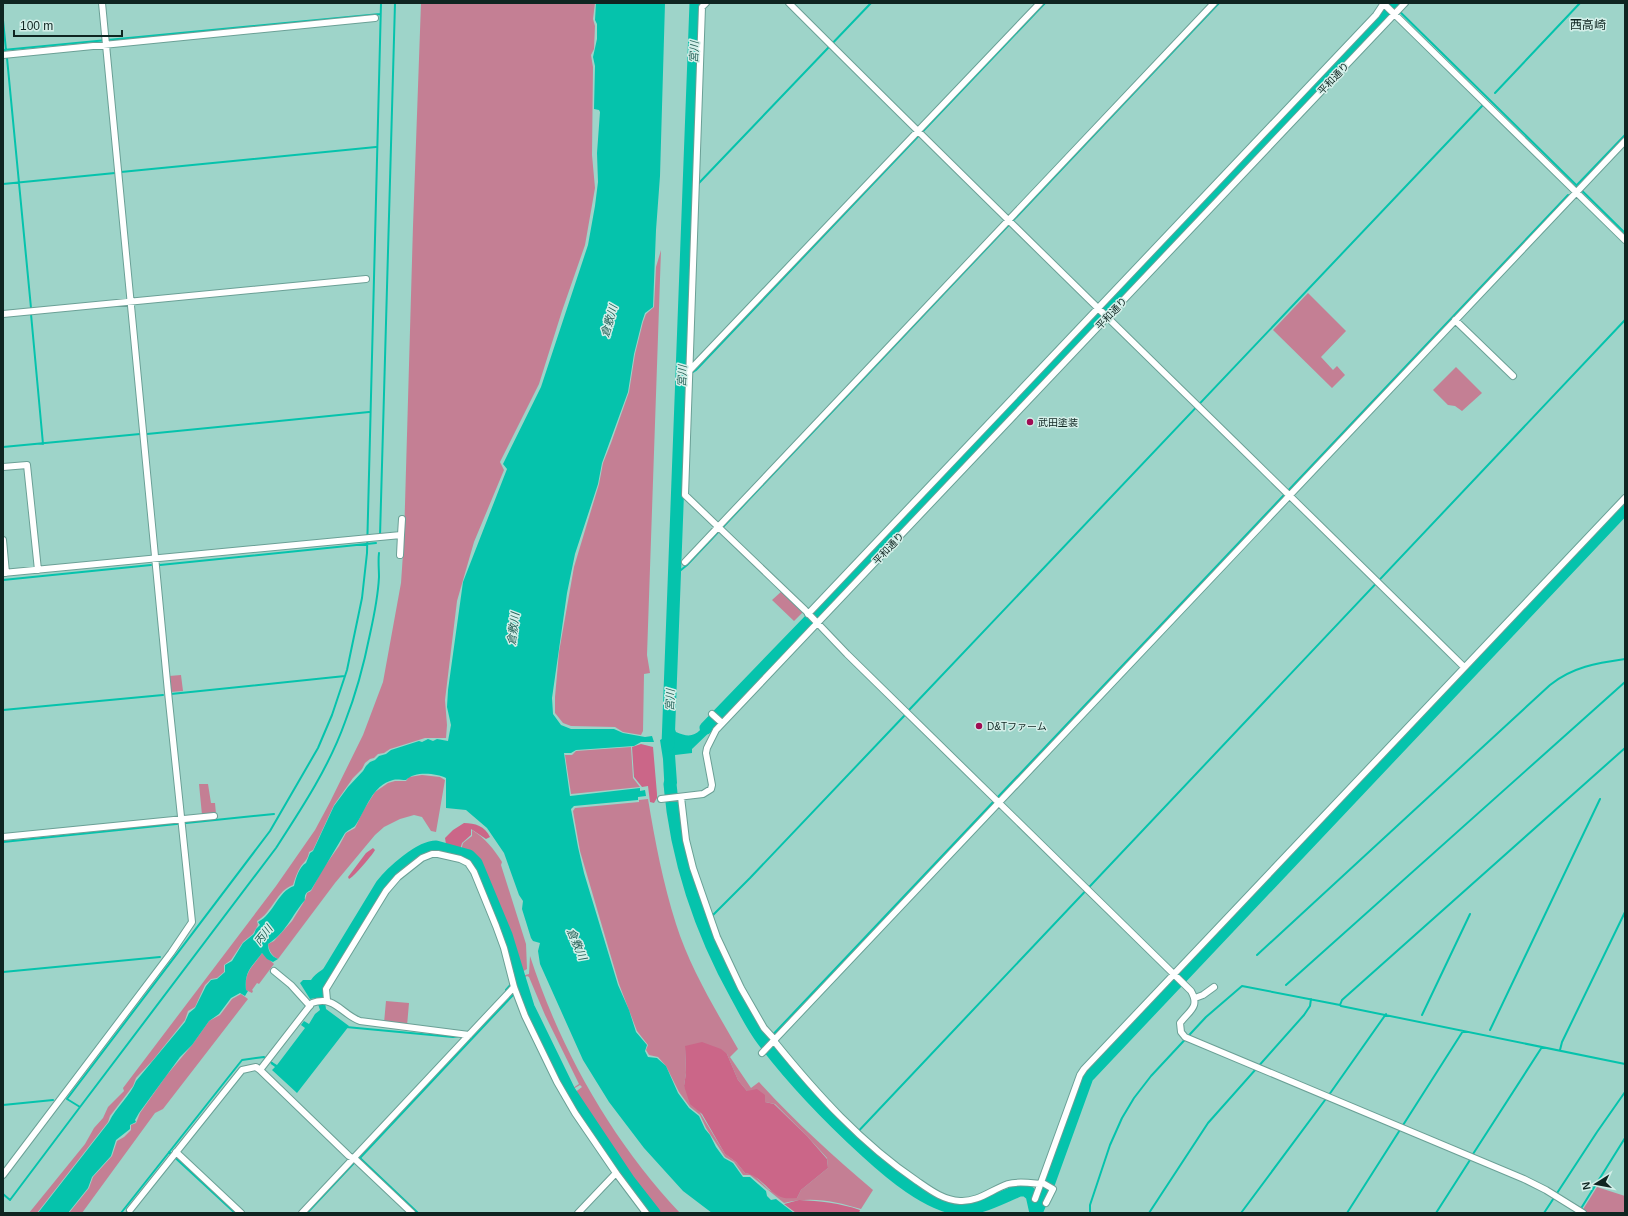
<svg xmlns="http://www.w3.org/2000/svg" width="1628" height="1216" viewBox="0 0 1628 1216" font-family="Arial,'Noto Sans JP',sans-serif">
<style>
.green{fill:#c47f94;fill-rule:evenodd}
.forest{fill:#cb6688}
.water{fill:#05c3ac}
.lines{fill:none;stroke-linecap:round;stroke-linejoin:round}
.stream{stroke:#05c3ac;stroke-width:2}
.river{stroke:#05c3ac;stroke-width:13}
.minor-casing{stroke:#6ba096;stroke-width:8}
.minor{stroke:#fff;stroke-width:6}
.poi-dot{fill:#a00c53;stroke:#d4efe9;stroke-width:1.5}
.labels{text-anchor:middle;stroke-width:3;stroke-linejoin:round;paint-order:stroke}
.street-label{font-size:10px;fill:#0f2521;stroke:#d4efe9}
.poi-label{font-size:10px;fill:#0f2521;stroke:#d4efe9;text-anchor:start}
.water-label{font-size:11px;font-style:italic;fill:#276359;stroke:#d4efe9}
.quarter-label{font-size:12px;fill:#0f2521;stroke:#d4efe9}
</style>
<rect width="100%" height="100%" fill="#9ed4c9"/>
<!-- green -->
<path class="green" d="M421 3H595L593 19 595 26 594 49 591 55 593 67 592 155 595 188 585 245 562 311 539 384 500 462 504 470 474 542 457 601 445 700 447 725 446 738H425L390 749 384 753 378 754 374 758 370 759 365 763 362 769 353 778 334 805 313 850 309 852C308 859 305 861 301 866 297 872 295 879 293 885 277 890 272 913 257 921L258 925 253 934 243 942 231 960 224 965V972L217 978 211 979 205 985 195 1007 188 1011 185 1020 153 1060 136 1078 133 1086 110 1116 108 1122 37 1213H29L85 1144 94 1128 103 1118 108 1107 124 1091 123 1088 276 886 315 830 330 802 363 735 383 682 401 583 404 539 413 226Z
M661 250 647 655 650 673 644 674 643 731 641 735 623 732 615 727 571 726 563 723 555 713V697L559 652 574 567 599 484 603 463 611 443 629 392 635 354 643 322 646 314 654 307 656 267Z
M1308 293 1346 331 1321 357 1333 370 1337 366 1345 375 1332 388 1273 330Z
M1456 367 1482 393 1462 411 1455 406 1448 405 1433 390Z
M782 591 803 612 794 621 772 600Z
M181 675 183 691 171 692 169 676Z
M631 747 633 778 640 787 571 794 565 755H572L576 751Z
M422 775 440 777 445 780 436 832 431 831 422 817 414 815 400 819 384 827 375 835 335 883 278 959C272 956 269 951 268 944L274 941 292 921 305 900 307 893 311 891 322 870 339 846 346 833 355 828 363 811 375 792 388 783 395 781H406L409 777Z
M199 784H208L211 803H215L216 814 202 815Z
M648 799C655 841 663 883 676 924 690 968 715 1009 738 1049L730 1057 751 1088 759 1082C794 1121 833 1156 873 1190L861 1209C835 1201 811 1196 784 1203L750 1175H743L734 1162 725 1157 706 1128 700 1115 690 1107 679 1092 666 1066 658 1057 649 1055 646 1050 648 1045 637 1031 619 984 580 851 573 811 575 808 639 802V800ZM685 1046 727 1054 738 1080 747 1091 765 1102 775 1104 807 1136 827 1158 828 1168 801 1190 797 1198 769 1190 753 1174 745 1173 736 1162 725 1154 684 1086 686 1073Z
M472 830C485 838 494 849 502 862L501 865 526 944 527 969 520 973 512 942 483 869C477 859 473 854 461 850L463 843 472 836Z
M262 953 274 964 259 984 257 983 252 990 253 991 252 993 246 990C244 971 253 967 262 953Z
M530 956C560 1049 612 1141 680 1213H659C627 1176 599 1134 574 1093L582 1087 580 1085 573 1089 545 1034 522 976 529 974ZM527 976 529 977 545 1015 579 1084 573 1088C553 1055 538 1017 524 980V978Z
M241 994 248 999 163 1109 155 1113 82 1213H69L89 1188 93 1177 112 1156 117 1141 124 1137 131 1130V1125L136 1123 140 1113 166 1076 192 1045 209 1021 220 1015 232 999Z
M386 1001 409 1003 407 1026 384 1023Z
M1597 1187 1625 1196V1213H1590L1582 1211Z"/>
<!-- forest -->
<path class="forest" d="M641 744 653 747 657 794V798L654 803 650 802 648 786 642 787 634 777 632 747Z
M464 823C475 823 485 826 490 837L486 839 471 829V835L462 843 460 850 446 844 445 838 453 830Z
M373 848 375 850C374 853 353 878 349 879L348 877 366 853Z
M702 1042 721 1049 727 1054 738 1080 747 1091 757 1089 765 1095V1102L774 1104 807 1136 827 1159 828 1168 801 1190 797 1198C792 1198 785 1199 781 1197 767 1191 760 1175 745 1173L736 1162 725 1154 702 1114 690 1104 684 1086 686 1073 685 1046Z
M799 1200C820 1201 840 1203 860 1210L859 1213H796L784 1204Z"/>
<!-- water -->
<path class="water" d="M596 3H665L660 176 656 230 653 307 645 313 642 322 634 354 628 392 602 463 598 484 575 554 567 593 552 698 553 714 561 725 571 729H614L623 733 645 737 652 736 654 742H641L634 746 576 750 571 753H564L570 796 640 788V791L645 790 646 796 638 797V800L574 806 571 809 578 847 584 873 618 985 629 1010 636 1032 647 1045 645 1051 648 1057 657 1058 666 1066 678 1093 689 1108 699 1116 705 1129 710 1135 716 1147 724 1158 733 1163 743 1177H750L766 1191 767 1196 771 1200 776 1199 794 1213H712L683 1191 644 1148 609 1102 583 1060 540 964 538 951 540 943 533 941 531 938 522 909 523 901 519 895 504 853 487 828 466 810 446 808V778C436 773 414 771 406 780 401 780 397 779 393 780 372 785 366 810 355 826 353 828 348 830 345 833L311 890C306 892 304 895 305 900 292 915 285 934 268 944 268 951 271 956 278 959L273 962 267 959 262 953C252 967 244 971 246 990L248 991 245 996 240 993 231 998 219 1014 209 1021 192 1045 180 1057 139 1113 135 1120 136 1122 130 1125V1129L116 1140 111 1156 92 1177 88 1188 68 1213H38L109 1122C116 1107 131 1095 136 1081L185 1022 189 1013 195 1008 206 986 211 980 217 979 225 972V965L232 961 243 943 254 934 256 929 260 925 258 922C274 914 277 892 294 886 296 878 299 867 306 863L310 853 313 851 334 806 348 787 363 771 366 766 370 762 375 760 379 756 386 754 391 750 419 741 422 742 428 739 433 741 437 739 448 741 451 725 447 707 448 690 463 582 507 469 503 464 541 387 588 245 595 206 598 182 597 153 600 112 599 110 594 109 595 66 593 57 597 39V24L595 20Z
M711 718 718 724 692 749V753L675 755 677 783 675 787 676 795 665 796 663 759 660 740 662 739 664 727H674L676 732C695 741 699 731 711 718Z
M332 961 337 965 323 989 326 1009 349 1026 297 1093 272 1070 275 1067 271 1064 272 1062 277 1065 305 1028 301 1025 304 1021 309 1024 315 1014 320 1010 316 998 310 999 300 983 303 980H311C316 972 326 969 332 961Z"/>
<g class="lines">
<!-- stream -->
<path class="stream" d="M1391 3 1625 233
M3 20 6 50
M3 50 380 14
M7 58 31 308
M1495 93 1580 3
M121 172 376 147
M3 184 115 173
M698 184 871 3
M1575 187 1625 135
M688 193 695 187
M31 314 43 444
M682 375 687 376 696 370 1045 3
M147 434 369 412
M3 447 140 434
M380 536 395 3
M160 565 376 543
M674 572 681 570 687 565 1219 3
M3 580 151 565
M171 694 345 676
M3 710 163 695
M909 710 1482 106
M3 842 274 814
M703 925 750 878 904 716
M1257 955 1550 685C1572 667 1597 663 1625 659
M3 972 160 957
M517 983 520 982
M1286 985 1625 682
M506 990 511 984
M520 993 523 992
M1340 1005 1342 1000 1625 748
M1422 1015 1470 914
M346 1027 453 1037 460 1036
M1490 1030 1600 799
M765 1043 1568 195
M1560 1050 1562 1042 1625 912
M3 1105 53 1100
M80 1107 276 848C302 808 329 767 345 722 356 694 364 664 370 634 374 616 378 596 379 577 379 569 378 561 379 553
M852 1138 1625 320
M169 1152 235 1213
M1473 1154 1542 1047
M360 1158 418 1213
M359 1159 513 995
M3 1194 10 1200 80 1107 67 1099 270 831 318 748 332 715 347 670 362 598 367 553 381 3
M1580 1210 1625 1138
M121 1213 242 1060 264 1057 273 1064
M307 1213 354 1163
M1090 1213V1205L1110 1145 1122 1118 1134 1098 1151 1076 1206 1017 1242 986 1340 1005 1341 1006 1625 1064
M1149 1213 1208 1123 1304 1015 1310 1006 1311 999
M1241 1213 1331 1092 1386 1014
M1347 1213 1463 1031
M1436 1213 1470 1160
M1544 1213 1597 1132 1625 1092"/>
<!-- river -->
<path class="river" d="M706 728 817 613 1395 3
M668 745 696 3
M670 784C676 858 701 932 737 996 745 1011 753 1027 763 1040 793 1080 829 1117 866 1151 890 1173 927 1205 960 1209 977 1211 1004 1196 1020 1190H1026L1032 1195 1036 1213
M326 977 382 885C392 872 420 847 436 847L469 856 476 863 506 935 528 1007 569 1091 629 1181 654 1213
M1036 1213 1049 1182 1087 1077 1625 508"/>
<!-- minor casing -->
<g class="minor-casing">
<path id="minor" d="M706 3 702 7 685 495 805 610 847 654 1191 991C1200 1007 1190 1010 1180 1023L1181 1032 1185 1037 1524 1179 1546 1190 1583 1213
M789 3C1012 226 1239 445 1464 667
M1383 3 1625 240
M3 55 375 18
M3 314 366 279
M1455 320 1513 376
M690 370 1040 3
M3 467 27 465 38 570
M3 540 6 573
M400 555 401 535
M685 562 1214 3
M3 573 401 535 402 519
M808 614 1376 15 1384 3
M712 714 722 723
M681 797 686 840 693 868 717 937 741 988 764 1028 775 1040
M661 799 703 794 711 789 712 785 706 753 707 748 716 730 1405 3
M3 837 214 816
M274 971 291 985 310 1006
M1195 998 1203 995 1214 987
M327 1000 326 989 386 891 398 877 422 858 432 854H438L460 859 468 863 474 872 496 926 504 948 514 987 525 1016 557 1082 575 1113 616 1173 646 1213
M774 1041C816 1093 861 1143 917 1181 930 1190 943 1200 960 1201 978 1202 991 1190 1008 1184 1018 1181 1030 1183 1041 1184
M762 1053 1625 141
M176 1152 241 1213
M3 1175 171 953 192 922 168 692 102 3
M1041 1182 1053 1189 1046 1203
M1035 1199 1080 1075 1084 1069 1625 498
M130 1210 242 1070 256 1067 260 1070
M302 1213 514 987
M412 1213 356 1160 349 1156 260 1070 312 1003C335 995 341 1014 360 1021L469 1035
M578 1213 616 1173"/>
</g>
<!-- minor -->
<use href="#minor" class="minor"/>
</g>
<!-- markers -->
<g class="poi-dot">
<circle cx="1030" cy="422" r="4"/>
<circle cx="979" cy="726" r="4"/>
</g>
<g class="labels">
<!-- street labels -->
<g class="street-label">
<text transform="translate(1333 78) rotate(-46)" y="4">平和通り</text>
<text transform="translate(1111 313) rotate(-46)" y="4">平和通り</text>
<text transform="translate(888 548) rotate(-47)" y="4">平和通り</text>
</g>
<!-- poi labels -->
<g class="poi-label">
<text x="1038" y="426">武田塗装</text>
<text x="987" y="730">D&amp;Tファーム</text>
</g>
<!-- water labels -->
<g class="water-label">
<text transform="translate(694 52) rotate(-88)" y="4">宮川</text>
<text transform="translate(609 321) rotate(-74)" y="4">倉敷川</text>
<text transform="translate(682 376) rotate(-88)" y="4">宮川</text>
<text transform="translate(513 629) rotate(-83)" y="4">倉敷川</text>
<text transform="translate(670 700) rotate(-88)" y="4">宮川</text>
<text transform="translate(263 935) rotate(-52)" y="4">丙川</text>
<text transform="translate(577 944) rotate(67)" y="4">倉敷川</text>
</g>
<!-- quarter labels -->
<g class="quarter-label">
<text x="1588" y="29">西高崎</text>
</g>
</g>
<!-- border -->
<rect width="1628" height="1216" fill="none" stroke="#0f2521" stroke-width="8"/>
<!-- north arrow -->
<g transform="translate(1596 1184) rotate(259)" stroke="#d4efe9" stroke-width="3" paint-order="stroke">
<path d="M0-3L7 15L0 10L-7 15Z" fill="#0f2521"/>
<text y="-6" font-size="11" font-weight="bold" text-anchor="middle" fill="#0f2521">N</text>
</g>
<!-- scale -->
<path d="M14 30v6h108v-6" fill="none" stroke="#0f2521" stroke-width="2"/>
<text x="20" y="30" font-size="12" fill="#0f2521" stroke="#d4efe9" stroke-width="3" paint-order="stroke">100 m</text>
</svg>
